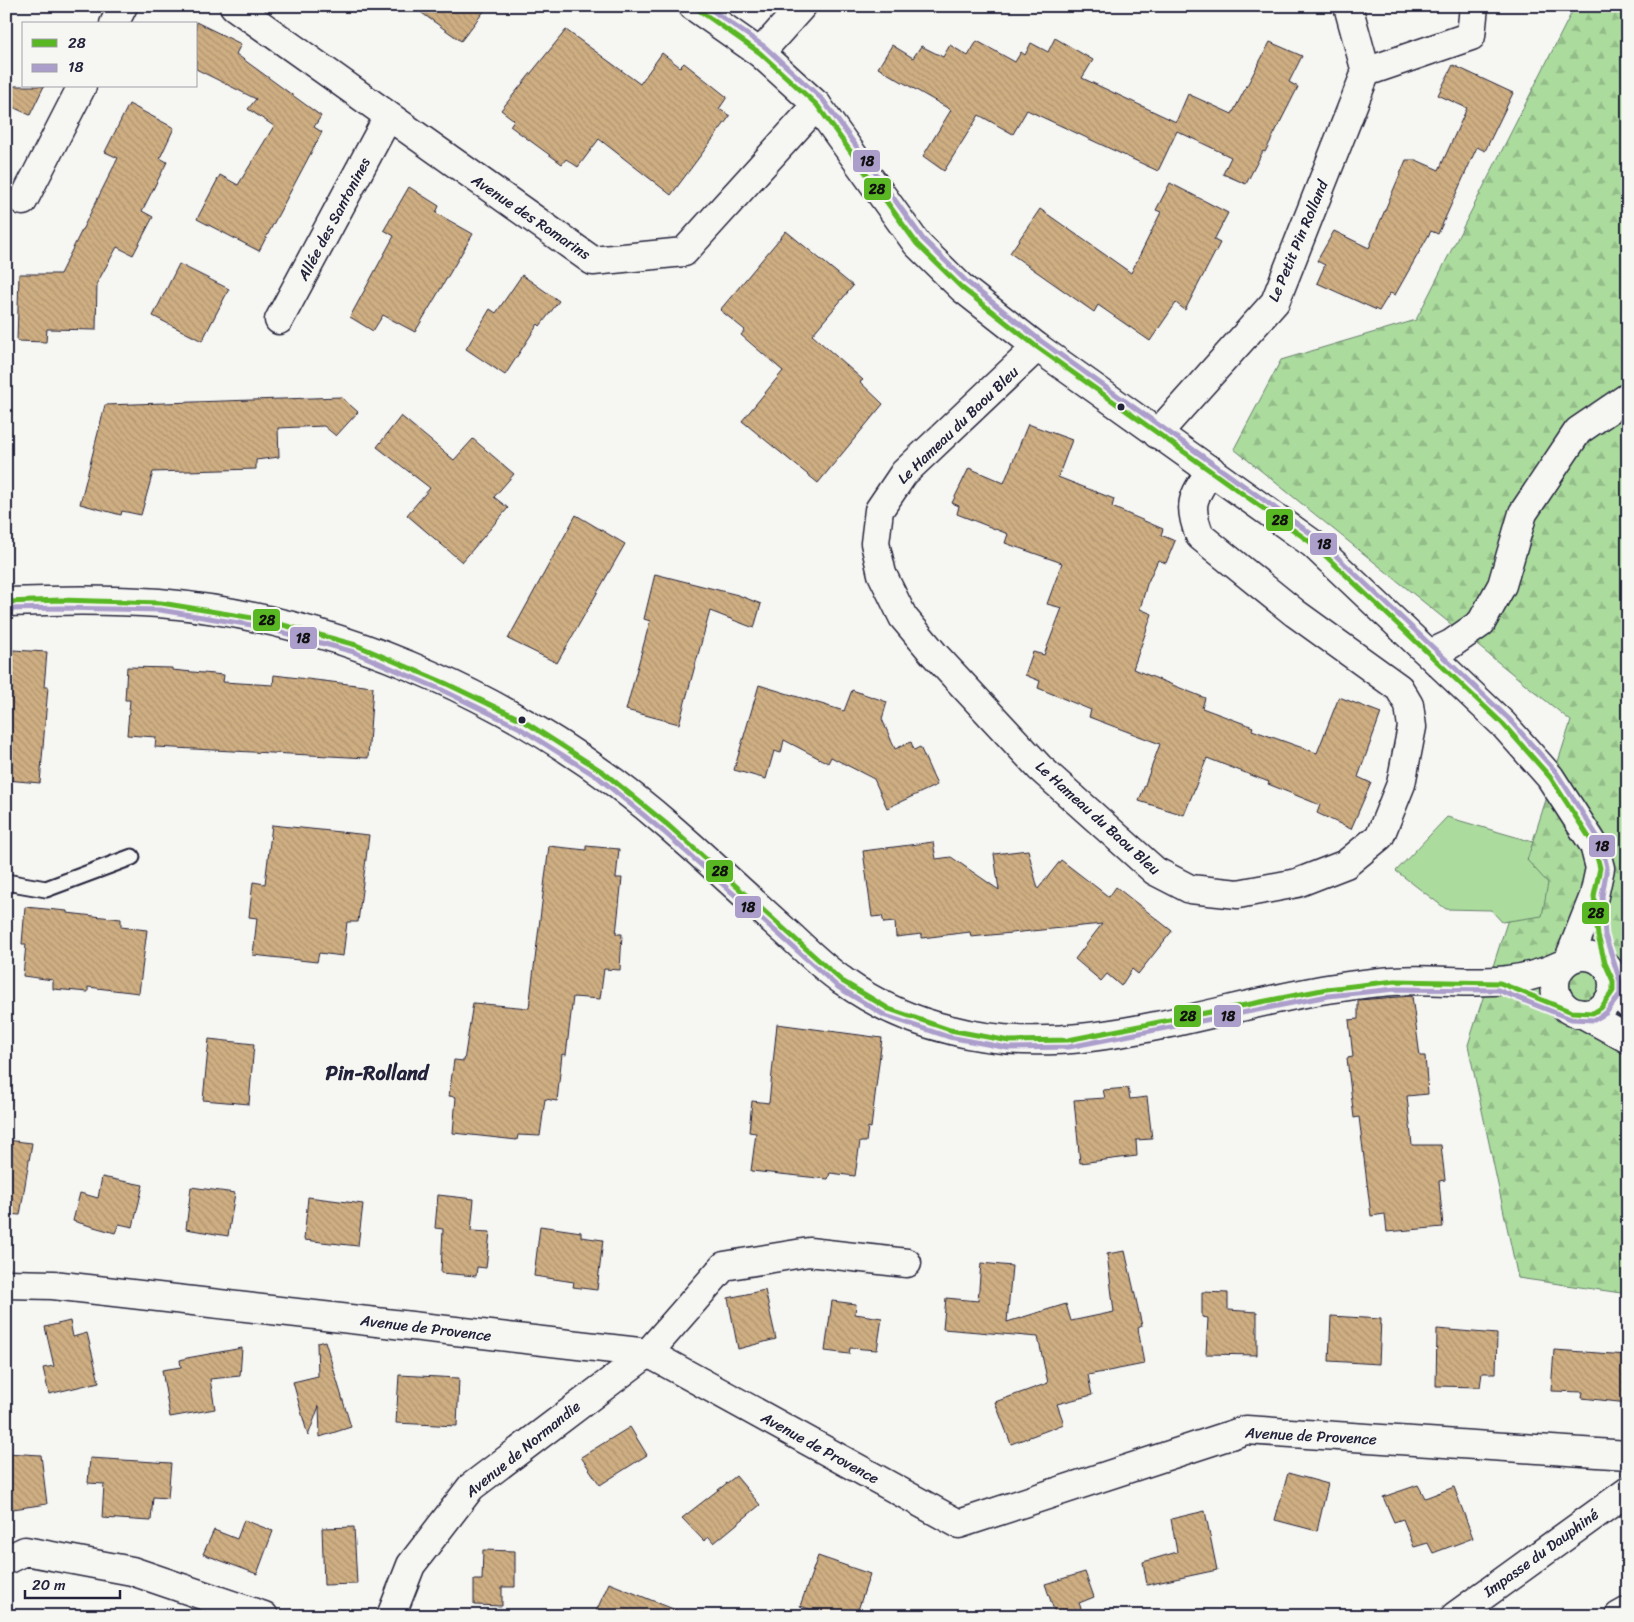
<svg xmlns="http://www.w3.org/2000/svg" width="1634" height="1622" viewBox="0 0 1634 1622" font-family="Sriracha,sans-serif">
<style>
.forest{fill:url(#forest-firs);stroke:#667f6c}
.green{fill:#abdc9d;stroke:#667f6c}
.building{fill:url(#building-back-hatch);stroke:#22223b}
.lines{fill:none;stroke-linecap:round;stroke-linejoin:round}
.lane-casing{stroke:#22223b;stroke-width:19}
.street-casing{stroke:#22223b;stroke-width:31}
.secondary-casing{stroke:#22223b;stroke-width:31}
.lane{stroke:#f6f6f2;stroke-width:15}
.street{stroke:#f6f6f2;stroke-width:28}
.secondary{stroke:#f6f6f2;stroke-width:28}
.bus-1-casing{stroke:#f6f6f2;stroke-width:9}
.bus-2-casing{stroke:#f6f6f2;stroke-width:9}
.bus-1{stroke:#58b722;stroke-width:5}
.bus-2{stroke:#ab9ecb;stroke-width:5}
.bus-dot{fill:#22223b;stroke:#f6f6f2;stroke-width:2}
.labels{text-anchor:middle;stroke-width:4;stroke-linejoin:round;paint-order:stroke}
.street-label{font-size:15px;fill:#22223b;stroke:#f6f6f2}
.district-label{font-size:20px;font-weight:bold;fill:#22223b;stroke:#f6f6f2}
.line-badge{stroke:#f6f6f2;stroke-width:2}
.pale-badge-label{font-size:14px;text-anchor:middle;font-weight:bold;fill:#111}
</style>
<defs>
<pattern id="forest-firs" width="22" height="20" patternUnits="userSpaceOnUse" patternTransform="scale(1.25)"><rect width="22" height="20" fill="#abdc9d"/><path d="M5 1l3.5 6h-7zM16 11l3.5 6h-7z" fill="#93bc88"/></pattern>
<pattern id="building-back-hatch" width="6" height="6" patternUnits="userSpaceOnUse" patternTransform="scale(1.25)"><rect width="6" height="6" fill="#ceae82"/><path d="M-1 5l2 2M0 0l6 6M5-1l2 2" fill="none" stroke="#b19571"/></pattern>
</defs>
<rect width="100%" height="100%" fill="#f6f6f2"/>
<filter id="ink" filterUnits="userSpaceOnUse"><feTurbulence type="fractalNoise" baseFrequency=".02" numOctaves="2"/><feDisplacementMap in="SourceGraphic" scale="10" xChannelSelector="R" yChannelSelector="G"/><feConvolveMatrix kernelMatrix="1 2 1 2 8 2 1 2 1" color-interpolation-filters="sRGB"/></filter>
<g filter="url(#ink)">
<!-- forest -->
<path class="forest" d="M1575 6H1628V1294L1518 1278 1468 1045 1571 721 1234 449 1281 360 1416 320Z"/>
<!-- green -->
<path class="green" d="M1447 817 1533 842 1527 860 1548 883 1542 916 1502 922 1491 910 1446 909 1396 871Z"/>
<!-- building -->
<path class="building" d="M412 6H488L461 41Z
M196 22 241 44 236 54 321 116 314 127 322 132 259 251 197 219 220 175 238 185 274 126 248 109 256 99 196 69Z
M566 30 640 84 662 53 680 67 684 63 727 97 719 109 730 116 671 195 599 139 578 167 566 159 562 164 510 126 514 120 501 110Z
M1055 38 1093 60 1082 78 1176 122 1188 94 1232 114 1270 42 1302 56 1289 82 1298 87 1265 152 1263 151 1246 184 1223 174 1231 157 1177 131 1158 171 1027 110 1013 134 979 115 944 171 923 156 951 110 878 68 892 45 913 58 921 46 943 57 950 45 968 56 977 41 1015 62 1021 52 1025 55 1031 43 1048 52Z
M1453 65 1513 93 1485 151 1477 147 1438 234 1431 231 1395 295 1390 293 1379 311 1317 283 1325 265 1317 261 1334 231 1369 248 1406 160H1416L1439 170 1467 108 1438 95Z
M6 86H44L30 115 6 104Z
M129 104 174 128 160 158 167 162 142 211 153 217 133 255 117 247 97 283 96 330 47 329 46 342 17 341 19 274H60L118 158 105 152Z
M1170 183 1228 213 1214 240 1220 243 1185 310 1176 303 1150 341 1098 305 1094 312 1010 253 1040 209 1131 273 1161 212 1156 210Z
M409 187 439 206 436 213 473 234 415 332 383 315 373 331 350 317 394 236 384 230Z
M786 231 853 286 812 335 863 380 860 382 883 404 818 483 742 421 783 371 741 335 745 330 720 310Z
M179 264 229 289 202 341 153 316Z
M522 275 559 301 540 326 538 324 505 375 466 349 490 309 496 313Z
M341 397 358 412 336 436 324 426 278 428 279 457 256 460V469L153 472 141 515 122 511 121 515 80 504 105 405Z
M401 416 454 460 473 439 514 474 494 497 508 508 462 562 407 515 430 488 377 447Z
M1028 424 1072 440 1058 477 1114 499 1112 507 1163 529 1161 535 1175 541 1166 563 1158 560 1147 584 1140 609 1152 614 1133 669 1205 698 1202 708 1253 727 1252 730 1317 753 1339 697 1381 713 1358 777 1371 783 1351 829 1317 813 1320 805 1268 784 1269 782 1207 758 1184 815 1139 801 1160 744 1089 717 1091 710 1038 688 1040 681 1025 675 1033 652 1044 655 1062 608 1047 604 1062 563 1005 543 1008 534 957 514 959 506 952 503 969 468 1004 483Z
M576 515 625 544 557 663 508 639Z
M655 574 738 595 761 604 754 628 710 611 679 724 626 710 650 621 644 619Z
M13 650 47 652 44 687H48L40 783 6 780V653L12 654Z
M127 667 172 668V670L224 675 223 682 273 685 274 675 373 687 368 758 155 747 156 737 127 735 130 700H125Z
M759 685 844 711 852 690 887 702 882 719 895 749 911 742 914 750 920 747 937 785 887 808 874 779 831 757 828 763 784 740 781 753 774 751 766 779 734 770Z
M272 825 369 835 358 922H347L343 956 319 953 317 962 253 955 257 918 249 917 253 882 265 884Z
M933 842 936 859 951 857 999 890 994 854 1028 850 1038 889 1061 860 1109 897 1116 887 1172 931 1138 974 1132 969 1121 986 1107 974 1101 981 1075 959 1102 924 971 937 970 932 922 938V934L896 937 895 922 884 923 882 916 872 917 863 851Z
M549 846 586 850V846L619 849 616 878H622L616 934H622L620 970 604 969 600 999 573 997 566 1055 562 1054 557 1101 545 1099 540 1136 518 1135 517 1140 453 1133 456 1097 449 1096 454 1060 464 1061 473 1003 529 1008Z
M25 907 67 911V913L121 919V927L147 930 139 993 88 987V992L53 989V980L23 976 26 944H22Z
M1412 996 1419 1049 1420 1056H1425L1428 1094 1407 1096 1412 1145H1441L1445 1180 1439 1181 1443 1227 1387 1232 1385 1214 1371 1216 1359 1117 1354 1118 1347 1058 1353 1057 1349 1020 1358 1019V1000Z
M777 1024 882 1038 871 1128 868 1127 866 1142H860L855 1176 830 1173 828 1179 751 1171 756 1133 749 1132 752 1101 769 1103Z
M209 1039 254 1044 249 1104 203 1100Z
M1128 1088 1130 1099 1147 1097 1152 1139 1136 1140 1137 1156 1080 1163 1074 1100 1105 1098 1103 1090Z
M6 1140 32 1143 20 1215 6 1214Z
M102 1177 143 1185 133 1227 119 1224 115 1233 73 1221 80 1193 98 1198Z
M191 1187 235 1193 228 1236 186 1229Z
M438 1195 474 1199 471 1231 490 1232 486 1268 477 1267 476 1276 441 1273 443 1229 435 1228Z
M308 1197 363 1204 358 1246 304 1240Z
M540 1226 581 1232V1237L603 1240 597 1290 573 1287 574 1282 534 1276Z
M1125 1251 1142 1326 1138 1328 1144 1364 1088 1375 1092 1395 1057 1404 1064 1424 1011 1444 995 1402 1048 1383 1038 1337 943 1329 946 1298 978 1301 981 1263 1012 1266 1007 1322 1066 1304 1071 1321 1114 1312 1107 1254Z
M765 1290 776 1339 738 1349 728 1298Z
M1202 1292 1228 1293V1310L1257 1312V1355L1206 1354 1208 1318 1202 1317Z
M832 1301 856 1304 855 1314 882 1318 877 1350 850 1348 849 1354 825 1351Z
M1331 1316 1381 1319 1379 1364 1329 1361Z
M70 1321 73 1337 87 1333 99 1382 49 1394 43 1368 54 1366 45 1327Z
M1437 1329 1497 1334 1496 1373H1482L1480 1387 1436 1386Z
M325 1341 351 1427 320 1437 319 1406 308 1436 293 1382 318 1376 317 1343Z
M242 1348 240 1376 210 1379 215 1409 170 1417 162 1370 181 1367 180 1360 187 1358Z
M1554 1350 1628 1355V1403L1582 1398 1583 1392 1551 1391Z
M399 1375 459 1378 457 1426 396 1423Z
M630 1427 647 1455 600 1485 581 1457Z
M6 1453 41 1455 47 1504 6 1510Z
M90 1458 171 1463 168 1498 153 1497 151 1521 102 1518 104 1484 88 1483Z
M1288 1473 1328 1484 1317 1531 1275 1520Z
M736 1476 760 1505 714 1543 709 1537 704 1541 682 1518Z
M1418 1485 1425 1498 1454 1487 1473 1538 1433 1553 1428 1543 1414 1547 1403 1519 1394 1522 1383 1497Z
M1205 1511 1217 1570 1147 1585 1143 1562 1177 1552 1171 1519Z
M244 1520 273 1531 257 1574 203 1554 214 1530 237 1539Z
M354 1527 357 1584 324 1585 322 1528Z
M483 1550 515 1551V1587H502V1606L474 1605V1580H482Z
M818 1556 870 1574 856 1616H831L800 1606Z
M1085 1572 1094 1597 1079 1603 1084 1616H1056L1045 1584Z
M609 1583 688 1615V1616H594Z"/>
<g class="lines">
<!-- lane casing -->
<g class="lane-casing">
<path id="lane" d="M6 882 46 889 132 857"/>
</g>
<!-- street casing -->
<g class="street-casing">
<path id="street" d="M234 6 593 261 684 252 817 105
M114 24 123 6
M760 53 802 6
M1366 72 1471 36 1474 6
M23 201 82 86
M279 320 388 117
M1037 347 904 473 879 510 875 543 882 574 903 617 934 654 1040 768 1155 871 1190 889 1238 894 1297 883 1346 864 1380 836 1401 784 1412 727 1409 705 1399 688 1295 613 1200 536C1187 504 1193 497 1211 470
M1157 434 1275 302 1366 72 1348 6
M1430 654 1451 644 1481 623 1502 585 1523 513 1578 431 1628 397
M1610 972 1628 1004
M1583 1014 1628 1039
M6 1284 53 1285 648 1353 959 1524 1246 1430 1628 1455
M6 1560 25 1551 132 1571 264 1616
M391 1616 411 1565 471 1487 648 1353 724 1266 809 1252 907 1263
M1455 1616 1628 1491
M1619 1616 1628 1611"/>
</g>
<!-- secondary casing -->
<g class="secondary-casing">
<path id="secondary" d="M693 6 760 53 817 105 917 244 962 288 1037 347 1313 544 1503 724 1550 777 1594 845 1600 868 1594 896 1569 959
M6 602C57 600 108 599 159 603 345 619 532 706 672 829 710 862 747 897 785 931 804 948 822 967 843 981 875 1004 913 1021 951 1030 1073 1063 1206 1009 1327 989 1349 986 1372 982 1394 981 1454 977 1504 992 1561 965
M1555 985a29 29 0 1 1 58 0a29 29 0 1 1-58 0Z"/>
</g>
<!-- lane -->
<use href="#lane" class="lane"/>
<!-- street -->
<use href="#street" class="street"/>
<!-- secondary -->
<use href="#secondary" class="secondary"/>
<!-- bus-1 casing -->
<g class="bus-1-casing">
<path id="bus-1" d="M6 602 61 600 161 603 265 620 356 645 445 683 522 720 603 772 669 826 842 981 889 1009 950 1030 1009 1041 1068 1040 1327 989 1395 981 1500 983 1572 1012 1593 1013 1601 1008 1613 991V981L1605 963 1598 936 1594 896 1600 868 1594 845 1550 777 1503 724 1313 544 1037 347 962 288 917 244 817 105 760 53 693 6"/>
</g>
<!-- bus-2 casing -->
<g class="bus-2-casing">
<path id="bus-2" d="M6 609 61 608 160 610 263 627 354 652 442 690 518 727 599 778 664 832 838 987 886 1016 949 1037 1008 1048 1069 1047 1328 996 1395 989 1498 990 1571 1019 1594 1020 1606 1013 1620 994V981L1605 935 1602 896 1607 867 1601 842 1556 772 1509 719 1317 538 1041 341 967 282 923 239 823 100 765 47 706 6"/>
</g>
<!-- bus-1 -->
<use href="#bus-1" class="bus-1"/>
<!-- bus-2 -->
<use href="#bus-2" class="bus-2"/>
</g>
</g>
<!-- markers -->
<g class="bus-dot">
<circle cx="1121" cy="407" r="4.5"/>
<circle cx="522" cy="720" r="4.5"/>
</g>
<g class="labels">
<!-- street labels -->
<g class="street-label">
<text transform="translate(531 217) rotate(34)" y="5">Avenue des Romarins</text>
<text transform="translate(334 219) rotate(-62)" y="5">Allée des Santonines</text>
<text transform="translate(1298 241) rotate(-67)" y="5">Le Petit Pin Rolland</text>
<text transform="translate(958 425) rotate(-44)" y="5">Le Hameau du Baou Bleu</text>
<text transform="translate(1098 818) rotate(42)" y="5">Le Hameau du Baou Bleu</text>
<text transform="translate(426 1328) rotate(7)" y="5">Avenue de Provence</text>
<text transform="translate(1311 1436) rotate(3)" y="5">Avenue de Provence</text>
<text transform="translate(820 1448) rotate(29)" y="5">Avenue de Provence</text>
<text transform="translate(523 1449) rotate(-39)" y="5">Avenue de Normandie</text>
<text transform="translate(1541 1553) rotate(-36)" y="5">Impasse du Dauphiné</text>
</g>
<!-- district labels -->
<g class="district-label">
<text x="377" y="1080">Pin-Rolland</text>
</g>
</g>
<g class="line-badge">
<rect x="852" y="149" width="29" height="24" rx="5" fill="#ab9ecb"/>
<rect x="863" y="177" width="29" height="24" rx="5" fill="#58b722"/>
<rect x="1265" y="508" width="29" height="24" rx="5" fill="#58b722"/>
<rect x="1309" y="532" width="29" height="24" rx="5" fill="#ab9ecb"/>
<rect x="252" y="608" width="29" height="24" rx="5" fill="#58b722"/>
<rect x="289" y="626" width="29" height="24" rx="5" fill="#ab9ecb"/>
<rect x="1588" y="834" width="28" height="24" rx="5" fill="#ab9ecb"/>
<rect x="705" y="859" width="29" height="24" rx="5" fill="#58b722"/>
<rect x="734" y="895" width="28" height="24" rx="5" fill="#ab9ecb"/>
<rect x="1581" y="901" width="29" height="24" rx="5" fill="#58b722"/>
<rect x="1213" y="1004" width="29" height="24" rx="5" fill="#ab9ecb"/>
<rect x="1173" y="1004" width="29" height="24" rx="5" fill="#58b722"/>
</g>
<g class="pale-badge-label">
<text x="867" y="166">18</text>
<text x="877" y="194">28</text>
<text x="1280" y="525">28</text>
<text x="1324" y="549">18</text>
<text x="267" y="625">28</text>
<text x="303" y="643">18</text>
<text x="1602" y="851">18</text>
<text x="720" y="876">28</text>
<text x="748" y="912">18</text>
<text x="1596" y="918">28</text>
<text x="1228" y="1021">18</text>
<text x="1188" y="1021">28</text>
</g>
<!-- margin -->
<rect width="1634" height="1622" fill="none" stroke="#f6f6f2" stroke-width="25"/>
<rect x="12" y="12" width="1609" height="1597" fill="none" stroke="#22223b" stroke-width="2" filter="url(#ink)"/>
<!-- legend -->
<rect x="22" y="22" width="175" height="65" fill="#f6f6f2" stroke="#a1a1a9"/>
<rect x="32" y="39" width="25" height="8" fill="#58b722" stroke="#a1a1a9"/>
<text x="68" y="48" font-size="15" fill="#22223b">28</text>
<rect x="32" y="64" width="25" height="8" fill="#ab9ecb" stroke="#a1a1a9"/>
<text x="68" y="72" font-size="15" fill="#22223b">18</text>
<!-- scale -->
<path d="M25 1590v8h95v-8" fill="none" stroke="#22223b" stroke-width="2.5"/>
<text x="32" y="1590" font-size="15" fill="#22223b" stroke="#f6f6f2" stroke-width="4" paint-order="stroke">20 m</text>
</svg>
